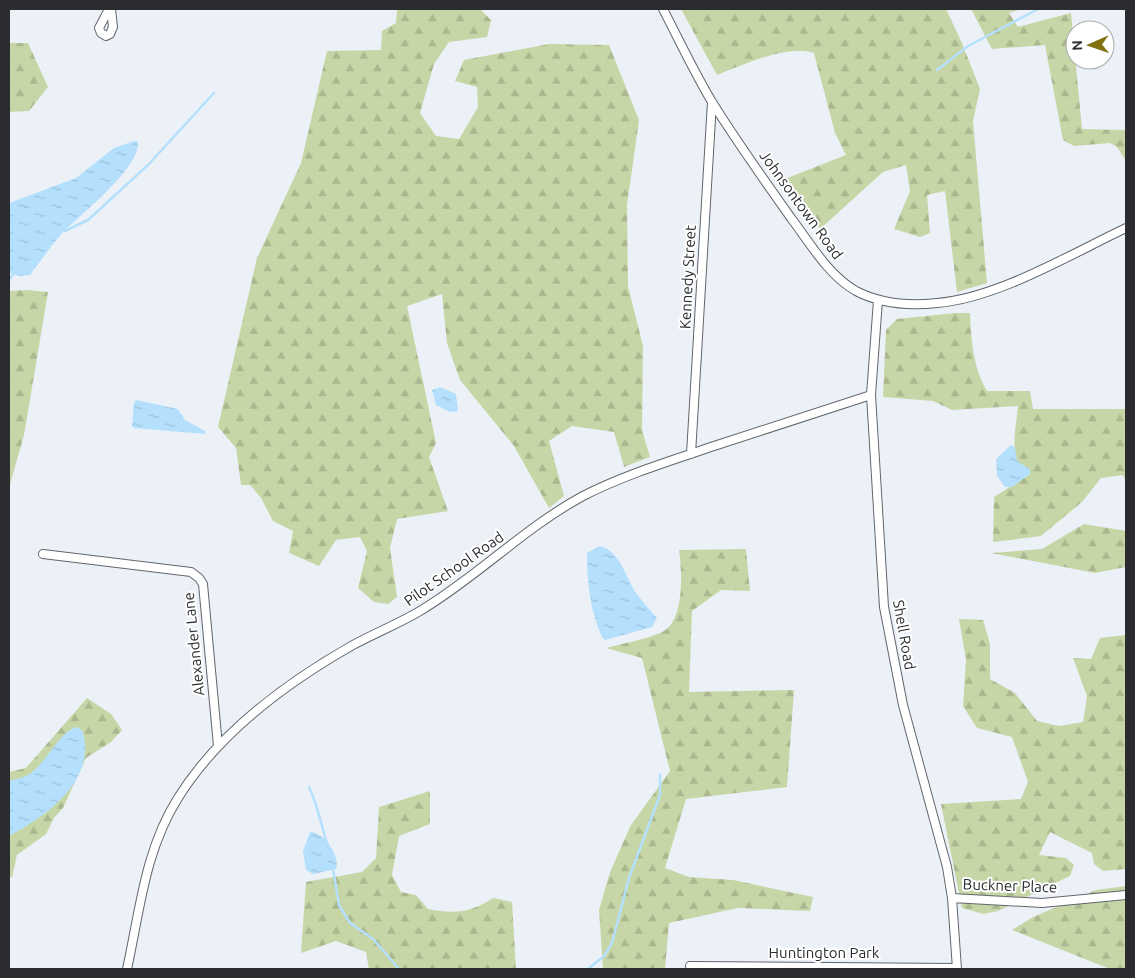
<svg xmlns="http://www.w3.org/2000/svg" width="1135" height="978" viewBox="0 0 1135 978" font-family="Ubuntu,sans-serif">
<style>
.forest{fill:url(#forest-firs)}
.water{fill:url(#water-ripples)}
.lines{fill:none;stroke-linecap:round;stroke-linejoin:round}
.stream{stroke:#b4e0fd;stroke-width:2.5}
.minor-casing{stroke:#61666c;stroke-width:10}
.minor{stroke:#fff;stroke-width:8}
.labels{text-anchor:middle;stroke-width:4;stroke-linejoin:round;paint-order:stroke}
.street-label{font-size:15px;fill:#2a2c2f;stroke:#fff}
</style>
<defs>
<pattern id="forest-firs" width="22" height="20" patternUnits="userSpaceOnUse" patternTransform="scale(1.25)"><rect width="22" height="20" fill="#c7d6a6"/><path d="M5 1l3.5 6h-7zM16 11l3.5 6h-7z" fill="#abb88f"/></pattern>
<pattern id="water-ripples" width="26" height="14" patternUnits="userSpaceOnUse" patternTransform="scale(1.25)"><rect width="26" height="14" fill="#b4e0fd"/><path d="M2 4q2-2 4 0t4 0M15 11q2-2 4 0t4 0" fill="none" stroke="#9bc0d9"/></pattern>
</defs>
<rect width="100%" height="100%" fill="#ecf1f8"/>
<!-- forest -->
<path class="forest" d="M397 9H480L491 20 487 37 449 42 434 64 420 113 436 136 459 139 478 107 477 87 455 81 464 60 549 44 609 45 639 120 627 205 628 286 643 346 642 430 650 457 624 467 614 432 572 426 549 441 564 496 549 508 514 446 460 380 447 343 442 294 407 306 436 443 429 457 448 511 397 519 390 548 397 597 388 604 374 602 358 588 367 551 360 537 336 540 319 566 289 553 293 531 273 521 261 498 250 485H241L236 448 218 427 257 258 301 163 327 51 381 50 382 31 396 23Z
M681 9H946L962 43 980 89 973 121 987 283 957 292 945 191 927 195 930 233 920 237 894 229 910 191 906 165 883 172 820 229 782 180 846 155 835 133 814 53C788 44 743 65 717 75Z
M971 9H1022L1009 13 1018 27 1071 13 1082 129 1126 130V161L1117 147 1110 143 1074 146 1063 140 1045 45 992 49Z
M9 43H28L48 87 29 111 9 112Z
M27 290 48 292 24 435 9 488V291Z
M956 313H970C971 339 973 368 987 391H1030L1033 409H1126V482L1123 475 1101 478 1082 502 1041 536 993 542 994 497 1030 474V469C1027 468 1022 466 1019 463 1010 454 1017 419 1018 406L952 410 933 401 883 397 886 330 897 319Z
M1084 524 1126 531V567L1095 573 991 553 1042 549Z
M746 549 750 591 721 590 692 611 689 692 794 690 787 787 686 799 665 868 689 877 733 880 813 897 810 911 738 908 669 923 665 969H603L599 910 610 872 631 825 670 771 642 658 606 648C624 643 645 640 662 632 685 622 682 570 679 550Z
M959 619 983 620 990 644V679L1015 693 1037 721 1059 726 1083 722 1087 696 1073 658 1091 659 1100 638 1126 635V869L1103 871 1094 864 1092 853 1050 832 1039 855 1066 858 1074 865 1070 876 998 911 983 914 962 908 941 804 1021 799 1028 782 1012 737 977 728 963 706 966 660Z
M87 698 111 714 122 730 111 742 86 758 63 808 54 818 46 834 17 855 12 878 9 875V772L26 768Z
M430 791V824L399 836 392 875 401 892 416 895 428 909C455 914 470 913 493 898L512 902 516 969H369L366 952 336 941 301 953 306 882 362 872 376 858 379 807Z
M1126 886V969H1110L1012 930 1033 917 1096 890Z"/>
<!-- water -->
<path class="water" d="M134 141 138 142C140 170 76 217 58 238 48 250 39 263 30 275L18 276 9 272V203L76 178 114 148Z
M440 387 456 394 458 411 450 412 436 405 432 390Z
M136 400 178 409 185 420 205 431 206 434 134 428 132 426 134 403Z
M1011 445 1015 448 1017 461 1030 469V474L1012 487H1005L997 476 996 459Z
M600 546C620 551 626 578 636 593 643 601 649 610 657 618L652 627 605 640 602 637C590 611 587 581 587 553Z
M78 727 83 732C96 782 46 816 9 836V781C15 779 22 778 28 775 45 766 61 728 78 727Z
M310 832C324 832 341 857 336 869L313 874 306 870 303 851Z"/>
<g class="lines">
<!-- stream -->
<path class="stream" d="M937 70 968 46 1038 9
M65 231 88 220 148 165 214 93
M9 280 14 273
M309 787C318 806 321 824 327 844
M333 869 339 905 350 923 373 939 399 969
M588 969 604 956 612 943 629 878 660 795V775"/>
<!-- minor casing -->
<g class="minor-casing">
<path id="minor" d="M109 9 99 28 101 33 106 36 110 34 113 27 111 9
M663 9C679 40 694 72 712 102 737 142 764 180 791 218 810 243 828 275 856 291 881 304 910 306 937 303 998 298 1071 254 1126 228
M878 300 871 395 884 607 903 705 947 867 952 898 957 969
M691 454 712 102
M43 554 191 572 199 578 203 584 218 746
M952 898 1042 903 1126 895
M690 966 957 968
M127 969C140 910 145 850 178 798 219 732 286 683 353 645 375 633 398 624 420 611 477 577 524 528 583 496 624 475 670 461 714 446 766 429 818 412 871 395"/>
</g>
<!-- minor -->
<use href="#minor" class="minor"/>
</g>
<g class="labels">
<!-- street labels -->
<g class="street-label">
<text transform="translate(801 205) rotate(54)" y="5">Johnsontown Road</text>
<text transform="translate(688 277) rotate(-87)" y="5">Kennedy Street</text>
<text transform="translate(454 569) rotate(-35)" y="5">Pilot School Road</text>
<text transform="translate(904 635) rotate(80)" y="5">Shell Road</text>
<text transform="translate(194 644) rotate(-96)" y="5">Alexander Lane</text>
<text transform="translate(1010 886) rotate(2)" y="5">Buckner Place</text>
<text x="824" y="958">Huntington Park</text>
</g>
</g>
<!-- border -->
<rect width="1135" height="978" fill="none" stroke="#2a2c2f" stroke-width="20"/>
<!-- north arrow -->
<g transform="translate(1090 45) rotate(268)"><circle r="24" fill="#ffffff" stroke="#aaabac"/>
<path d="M0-4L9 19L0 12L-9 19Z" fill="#817110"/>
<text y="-8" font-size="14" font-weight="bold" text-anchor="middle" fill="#2a2c2f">N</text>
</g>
</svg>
